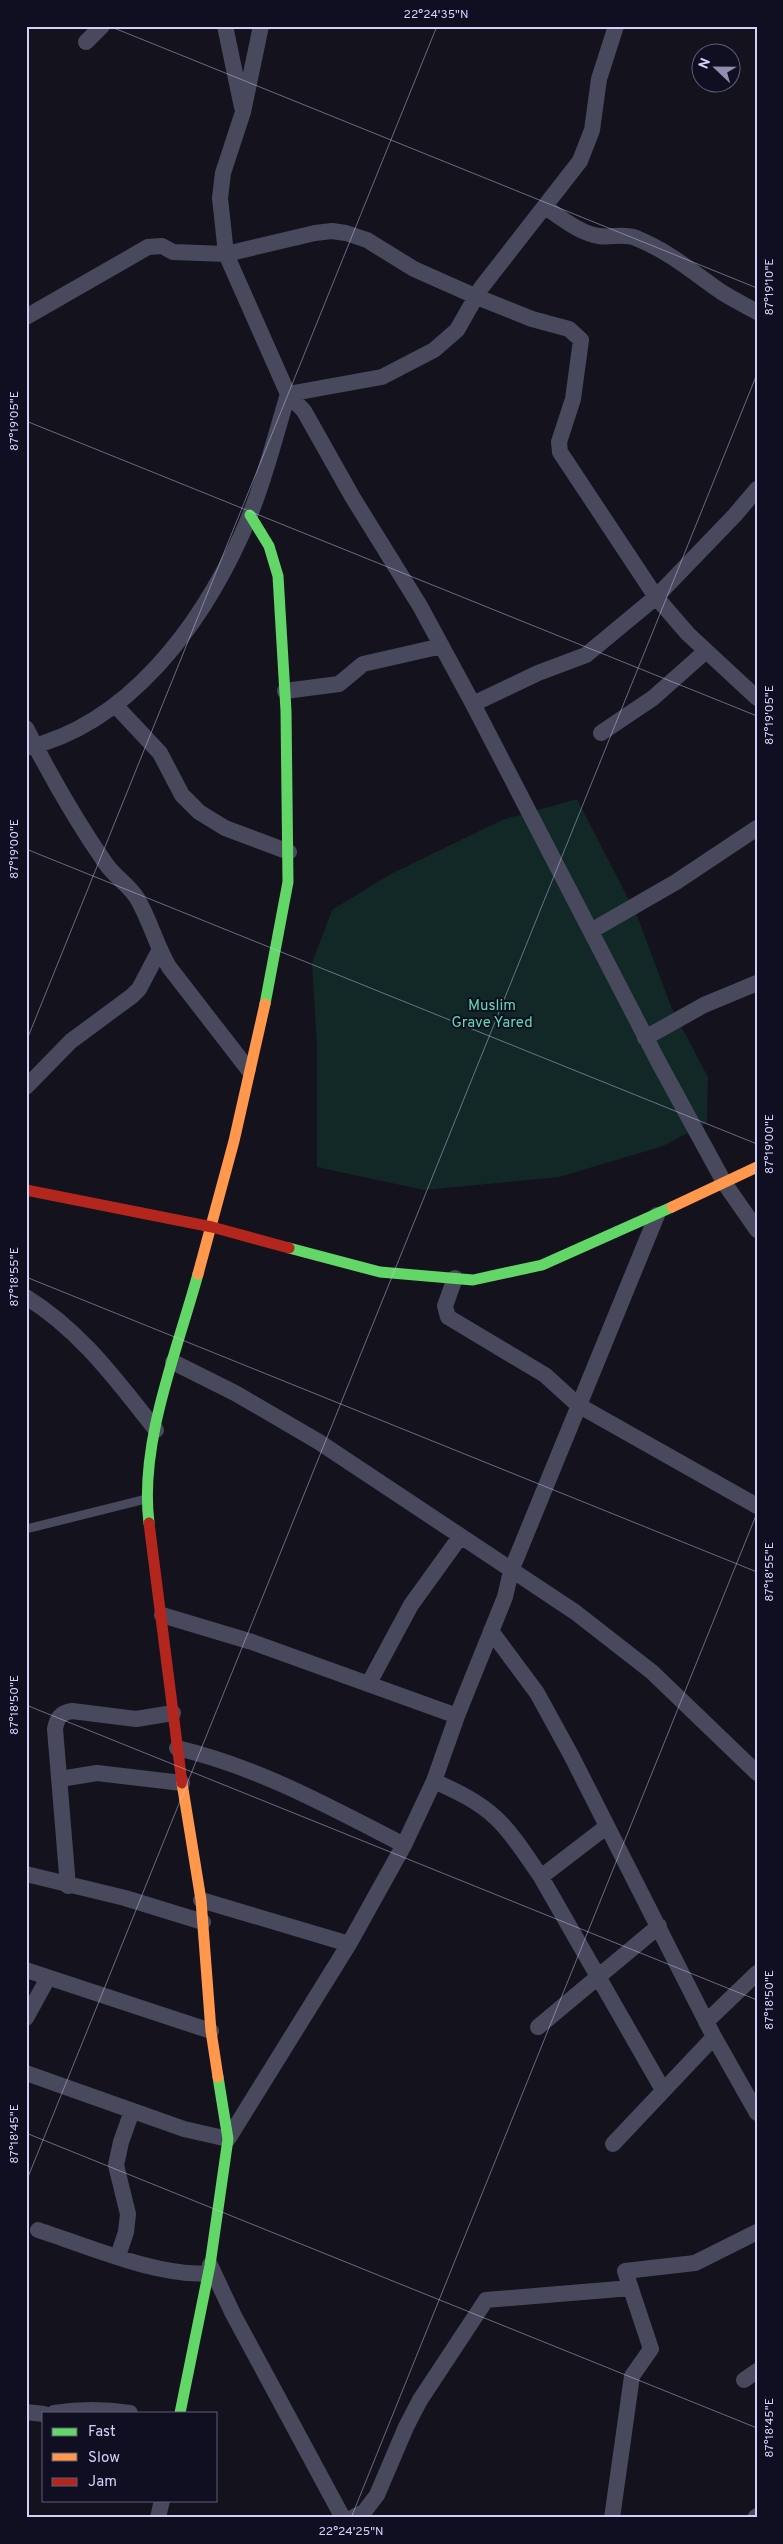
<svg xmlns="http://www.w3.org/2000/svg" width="783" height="2544" viewBox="0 0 783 2544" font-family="Overpass,sans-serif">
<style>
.green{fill:#122827}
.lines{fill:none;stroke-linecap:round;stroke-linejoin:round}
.lane{stroke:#48495d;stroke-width:9}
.street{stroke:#48495d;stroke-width:16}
.fast{stroke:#63d668;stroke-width:11}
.slow{stroke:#ff974d;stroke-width:11}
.jam{stroke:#b3261e;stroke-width:11}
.ticks{fill:none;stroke:#d3d1fc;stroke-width:1;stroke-opacity:0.45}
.labels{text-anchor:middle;stroke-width:4;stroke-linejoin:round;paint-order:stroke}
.park-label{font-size:15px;fill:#61d8b1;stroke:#100f21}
.neatline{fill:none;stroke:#d3d1fc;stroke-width:2}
.ticks-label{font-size:12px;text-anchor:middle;fill:#d3d1fc}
</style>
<rect width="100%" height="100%" fill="#14131d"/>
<!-- green -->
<path class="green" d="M577 799 638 918 672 1009 708 1077 707 1123 663 1146 559 1177 424 1190 317 1167V1045L312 963 332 910 391 874 502 820Z"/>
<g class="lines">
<!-- lane -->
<path class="lane" d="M26 1529 146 1499"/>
<!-- street -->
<path class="street" d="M225 26 242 107
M261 26 243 112 223 173 220 198 226 254 288 394 304 411 353 498 420 606 473 704 659 1063 725 1184 757 1230
M86 42 102 26
M545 207C562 218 579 233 599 236 612 238 624 233 636 238 668 251 693 272 720 291 732 299 745 305 757 312
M26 317 148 247 162 246 173 252 226 254 315 233 332 231 346 233 367 240 414 269 477 297 532 319 569 329 581 340 573 399 559 442 560 452 656 597 688 634 757 698
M285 691 339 684 363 664 442 646
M473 704 538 673 586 655 656 597 735 515 757 489
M115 705 160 753 182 795 199 812 225 828 289 852
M26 728C50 775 76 821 106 864 114 876 129 885 137 898 150 920 156 945 169 967L248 1069
M601 733 653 698 706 651
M26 748C129 724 201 625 242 534 262 489 274 441 288 394L382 377 434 350 457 330 481 288 580 161 592 130 599 79 616 26
M591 931 676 882 757 828
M645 1038 704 1005 757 983
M26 1087 71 1041 132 996 139 989 159 951
M455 1278 445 1306 448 1317 545 1375 578 1405 757 1506
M26 1297C81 1331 116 1380 156 1430
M173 1362 235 1393 319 1442 575 1612 652 1672 757 1773
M162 1615 252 1642 457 1716
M491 1631 537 1693 571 1755 714 2037 757 2113
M369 1683 411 1605 460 1537
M177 1748C258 1767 330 1807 404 1845
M60 1779 97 1773 182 1783
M434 1781C456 1791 478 1801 496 1818 514 1835 527 1857 541 1877L663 2090
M26 1874 125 1898 203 1922
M541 1877 606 1827
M68 1886 55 1729C57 1718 60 1713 72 1711L136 1719 173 1713
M201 1900 349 1944
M26 1970 211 2031
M26 2018 48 1978
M706 2022 757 1973
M538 2027 659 1926
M26 2073 184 2129 228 2139 349 1944 404 1845 434 1781 457 1716 505 1597 511 1571 657 1215
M613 2144 714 2037
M38 2230C85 2245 160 2278 209 2273
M118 2256 126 2232 128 2214 116 2165 121 2142 132 2111
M210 2265 233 2314 343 2518
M744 2380 757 2371
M26 2412 44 2414
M54 2413C80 2409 104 2409 130 2413
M158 2518 162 2500
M352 2518 364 2512 377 2495 406 2427 420 2400 486 2300 631 2288
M612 2518 632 2376 651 2349 625 2271 695 2263 757 2232
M755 2518 757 2516"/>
<!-- fast -->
<path class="fast" d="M250 515 269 546 278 576 286 711 288 882 265 1004
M289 1248 380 1272 473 1280 542 1265 672 1207
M149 1523C139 1443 177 1351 198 1274
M180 2413 210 2265 228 2139 218 2077"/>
<!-- slow -->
<path class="slow" d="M672 1207 757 1167
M198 1274 234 1141 265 1004
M182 1783 201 1900 211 2031 218 2077"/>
<!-- jam -->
<path class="jam" d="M26 1190 212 1227 289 1248
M149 1523 182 1783"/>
</g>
<!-- ticks -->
<path class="ticks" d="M109 26 757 288M26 421 757 716M26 849 757 1144M26 1042 437 26M26 1277 757 1572M26 1705 757 2000M26 2133 757 2428M26 2182 757 374M351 2518 757 1513"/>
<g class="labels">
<!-- park labels -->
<g class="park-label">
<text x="492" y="1010">Muslim<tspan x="492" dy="17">Grave Yared</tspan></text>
</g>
</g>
<!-- border -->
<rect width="783" height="2544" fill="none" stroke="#100f21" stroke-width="55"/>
<!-- legend -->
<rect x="42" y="2412" width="175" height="90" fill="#100f21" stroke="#5e5d79"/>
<rect x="52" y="2428" width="25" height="8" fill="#63d668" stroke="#5e5d79"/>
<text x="88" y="2436" font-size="15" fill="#d3d1fc">Fast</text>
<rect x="52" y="2453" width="25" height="8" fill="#ff974d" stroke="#5e5d79"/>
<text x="88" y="2462" font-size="15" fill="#d3d1fc">Slow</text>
<rect x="52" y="2478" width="25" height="8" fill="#b3261e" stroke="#5e5d79"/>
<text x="88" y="2486" font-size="15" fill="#d3d1fc">Jam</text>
<!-- north arrow -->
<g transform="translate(716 68) rotate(292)"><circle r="24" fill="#100f21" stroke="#5e5d79"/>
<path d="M0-4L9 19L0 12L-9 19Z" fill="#908eae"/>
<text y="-8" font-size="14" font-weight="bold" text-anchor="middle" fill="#d3d1fc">N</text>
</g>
<rect x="28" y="28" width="728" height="2488" class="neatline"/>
<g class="ticks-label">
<text x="436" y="18">22°24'35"N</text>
<text transform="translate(769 287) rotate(-90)" y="4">87°19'10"E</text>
<text transform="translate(14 421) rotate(-90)" y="4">87°19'05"E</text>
<text transform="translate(769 715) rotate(-90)" y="4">87°19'05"E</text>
<text transform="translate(14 849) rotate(-90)" y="4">87°19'00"E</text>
<text transform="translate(769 1144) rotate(-90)" y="4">87°19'00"E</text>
<text transform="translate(14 1277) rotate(-90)" y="4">87°18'55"E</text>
<text transform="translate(769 1572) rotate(-90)" y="4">87°18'55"E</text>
<text transform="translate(14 1705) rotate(-90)" y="4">87°18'50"E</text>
<text transform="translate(769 2000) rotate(-90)" y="4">87°18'50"E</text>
<text transform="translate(14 2134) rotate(-90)" y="4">87°18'45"E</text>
<text transform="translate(769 2428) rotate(-90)" y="4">87°18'45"E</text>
<text x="351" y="2535">22°24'25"N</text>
</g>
</svg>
